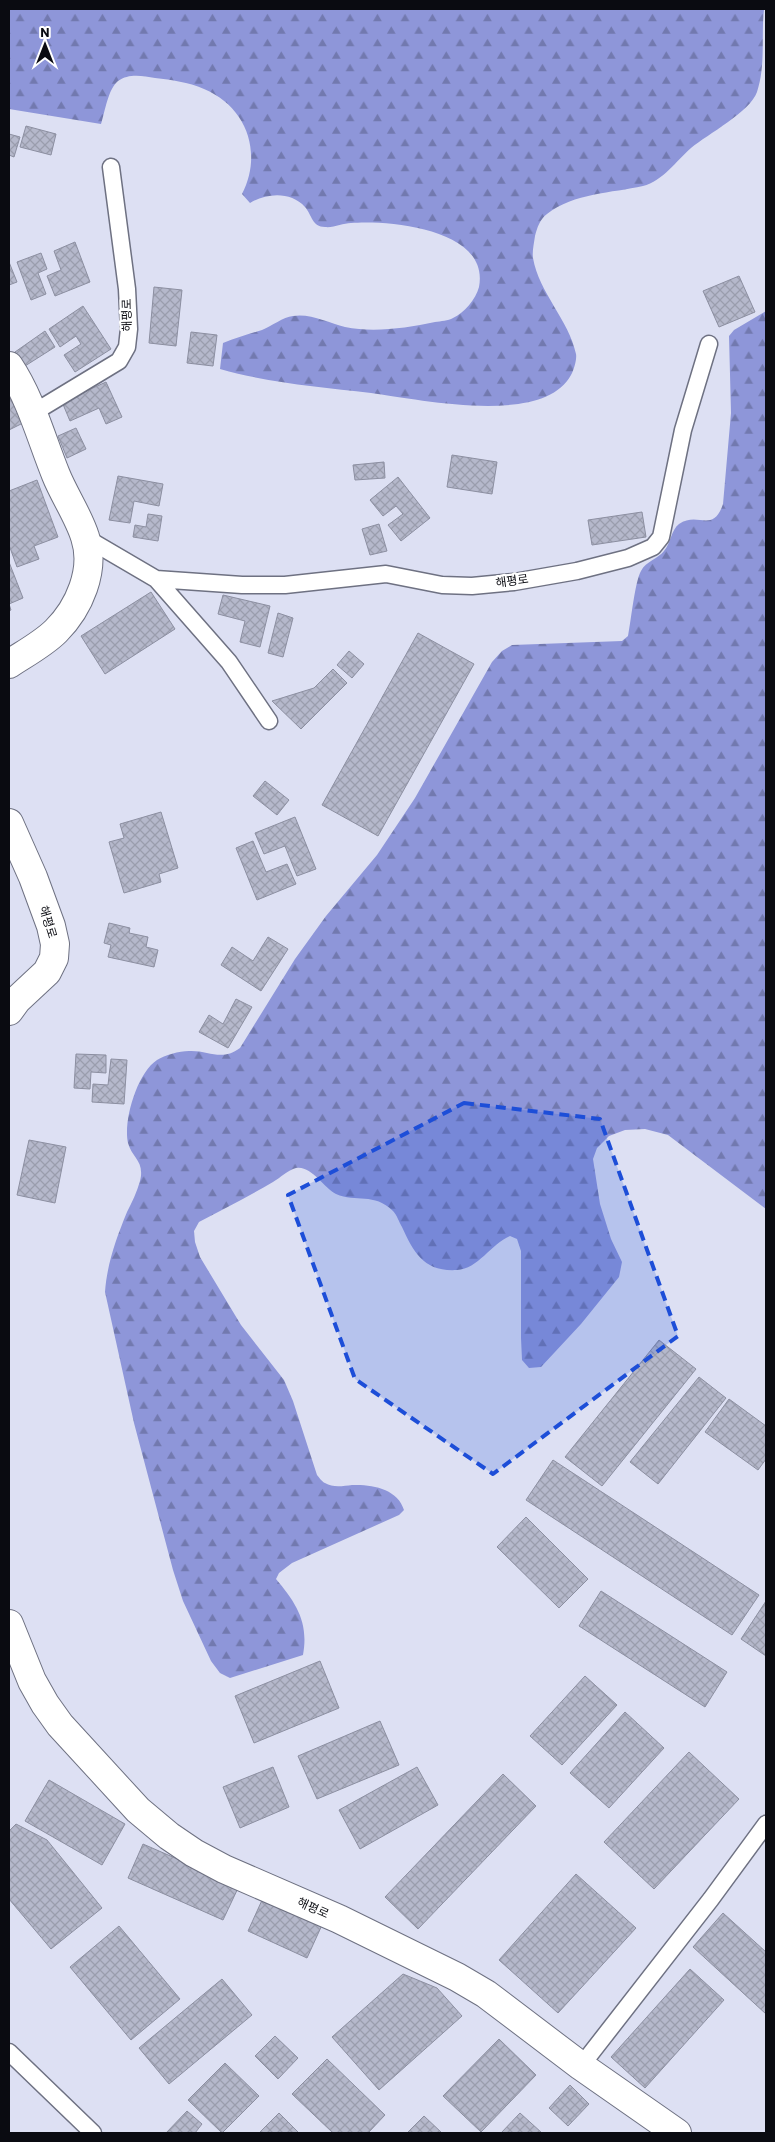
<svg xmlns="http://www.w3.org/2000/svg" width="775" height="2142" viewBox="0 0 775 2142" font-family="Barlow,'Noto Sans KR',sans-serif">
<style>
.forest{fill:url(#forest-firs)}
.building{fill:url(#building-cross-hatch);stroke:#8c8fa1}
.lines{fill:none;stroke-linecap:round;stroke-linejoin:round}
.lane-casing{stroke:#6e7182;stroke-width:19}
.street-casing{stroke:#6e7182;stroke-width:30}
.lane{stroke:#fff;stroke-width:16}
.street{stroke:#fff;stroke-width:28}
.marked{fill:#1d4ed8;fill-opacity:0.2;stroke:#1d4ed8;stroke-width:4;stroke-dasharray:10 6;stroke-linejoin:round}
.labels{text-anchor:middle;stroke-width:4.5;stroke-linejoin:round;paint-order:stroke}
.street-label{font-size:12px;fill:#0a0b11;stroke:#fff}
</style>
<defs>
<pattern id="forest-firs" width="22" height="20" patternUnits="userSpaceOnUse" patternTransform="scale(1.25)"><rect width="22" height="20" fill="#8e96d9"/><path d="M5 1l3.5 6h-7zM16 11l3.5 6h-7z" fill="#7279af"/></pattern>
<pattern id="building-cross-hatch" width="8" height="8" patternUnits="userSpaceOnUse" patternTransform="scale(1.25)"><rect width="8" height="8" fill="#b5b8cb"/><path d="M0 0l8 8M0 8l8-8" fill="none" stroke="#9a9dad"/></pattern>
</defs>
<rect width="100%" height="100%" fill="#dde0f3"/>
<!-- forest -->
<path class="forest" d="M9 9H764C761 35 766 66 757 92 750 112 708 134 691 148 676 161 663 181 643 186 612 193 574 193 547 214 540 219 537 228 535 236 534 243 532 252 533 258 539 293 569 320 576 354 577 359 574 370 571 375 543 427 418 399 371 393 320 387 269 383 220 369L223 343C236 338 249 334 262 330 272 326 283 317 293 316 310 313 329 323 345 327 374 333 406 328 435 322 441 321 448 321 453 318 464 313 476 299 479 287 490 229 390 220 351 223 343 223 334 228 325 227 312 227 312 215 305 207 291 191 266 193 250 203L242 194C263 153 247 107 204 89 188 82 172 80 155 78 143 76 129 73 118 81 108 89 105 112 101 124L9 109Z
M766 311V1209L668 1135 645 1129 625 1130 609 1136 597 1148 593 1159 600 1204 611 1239 622 1262 619 1277 581 1324 541 1367 529 1368 522 1360 521 1338V1251L517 1239 510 1236C491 1244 478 1269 457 1270 424 1272 414 1253 402 1227 399 1222 397 1215 393 1211 374 1192 356 1203 336 1194 324 1188 311 1165 296 1168 288 1170 280 1178 273 1182 249 1196 224 1209 199 1222L194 1231 195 1242 200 1257 241 1325 284 1380 293 1401 317 1475C319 1477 322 1482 325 1483 333 1488 343 1486 352 1485 372 1484 398 1489 404 1510L399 1515 292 1563 279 1573 276 1579C296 1603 309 1622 303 1655L230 1678 220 1673 211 1661 183 1601 173 1570 134 1423 105 1292C107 1264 116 1239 127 1212 132 1202 137 1192 140 1181 145 1161 132 1158 128 1143 123 1121 137 1073 157 1060 165 1055 179 1051 189 1051 209 1050 221 1062 240 1048L295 959 326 916 377 855 415 798 492 662 502 651 512 645 622 641 628 636C631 621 635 581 641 571 646 561 658 559 664 551 671 543 671 530 679 524 698 511 713 534 723 504L731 413 729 336 734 330Z"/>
<!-- building -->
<path class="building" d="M26 126 56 134 51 155 20 147Z
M9 134 20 137 14 157 9 155Z
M75 242 90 282 55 296 47 276 61 270 54 251Z
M41 253 47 269 38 273 46 294 31 300 17 262Z
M9 262 17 282 9 285Z
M739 276 755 312 719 327 703 291Z
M154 287 182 290 176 346 149 343Z
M83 306 111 349 75 372 64 355 81 344 76 336 60 347 49 329Z
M45 331 55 347 25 366 15 352Z
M191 332 217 335 213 366 187 363Z
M106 382 122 417 106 424 99 408 70 421 62 402Z
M10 394 23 423 9 430V395Z
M76 428 86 449 67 458 58 436Z
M452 455 497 462 492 494 447 487Z
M384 462 385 478 355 480 353 465Z
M118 476 163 484 159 506 134 501 130 523 109 520Z
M398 477 430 518 401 541 388 525 403 514 396 506 383 516 370 500Z
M37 480 58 537 34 546 39 559 17 567 9 545V491Z
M642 512 646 537 592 545 588 520Z
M148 514 162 516 158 541 133 537 135 525 146 527Z
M379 524 387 551 370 555 362 529Z
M9 562 23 598 9 604 11 610 9 611Z
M151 592 175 629 105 674 81 636Z
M223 595 270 606 260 647 240 642 245 621 218 614Z
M278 613 293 618 283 657 268 653Z
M418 633 474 664 378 836 322 805Z
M349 651 364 664 352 678 337 665Z
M333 669 347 683 301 729 272 701 314 688Z
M265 781 289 800 277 815 253 796Z
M161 812 178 868 159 874 161 882 124 893 109 842 124 838 120 824Z
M295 817 316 869 297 876 285 846 264 854 255 833Z
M253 841 266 872 287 864 296 884 257 900 236 848Z
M109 923 130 928 129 933 148 937 146 947 158 950 154 967 108 957 111 945 104 943Z
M268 937 288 949 261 991 221 965 232 947 253 961Z
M236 999 252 1007 228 1048 199 1032 209 1015 223 1024Z
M76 1054 106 1055V1073L91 1072 90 1089 74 1088Z
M111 1059 127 1060 124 1104 92 1102 93 1084 108 1085Z
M29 1140 66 1147 55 1203 17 1195Z
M659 1340 696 1369 602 1486 565 1457Z
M699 1377 726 1398 658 1484 630 1462Z
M729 1399 766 1426V1459L758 1470 705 1432Z
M553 1460 759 1595 732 1635 526 1500Z
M526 1517 588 1579 559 1608 497 1547Z
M601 1591 727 1672 705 1707 579 1626Z
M766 1601V1656L741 1639Z
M320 1661 339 1708 254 1743 235 1696Z
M585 1676 617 1705 562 1765 530 1736Z
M625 1712 664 1748 609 1808 570 1773Z
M380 1721 399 1765 317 1799 298 1756Z
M689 1752 739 1799 654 1889 604 1842Z
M273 1767 289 1807 240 1828 223 1787Z
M417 1767 438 1805 360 1849 339 1810Z
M503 1774 536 1806 418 1929 385 1897Z
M49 1780 125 1824 102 1865 25 1821Z
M16 1824 47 1840 102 1908 51 1949 9 1899V1831Z
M143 1844 239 1886 223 1920 128 1878Z
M576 1874 636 1928 558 2013 499 1960Z
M263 1898 322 1925 307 1958 248 1931Z
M723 1913 766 1952V2014L693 1947Z
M119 1926 180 1999 131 2040 70 1967Z
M690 1969 724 2000 645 2088 611 2057Z
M403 1974 437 1988 462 2016 379 2090 332 2037Z
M222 1979 252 2015 169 2084 139 2048Z
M275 2036 298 2058 278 2079 255 2056Z
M499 2039 536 2075 481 2132 443 2096Z
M327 2059 385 2115 368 2133H333L292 2094Z
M225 2063 259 2096 222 2133 188 2100Z
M570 2085 589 2104 568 2126 549 2108Z
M187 2111 202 2124 195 2133H166Z
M279 2113 299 2133H259Z
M520 2113 542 2133H501Z
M424 2116 442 2133H407Z"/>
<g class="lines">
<!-- lane casing -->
<g class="lane-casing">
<path id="lane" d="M33 413 119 361 127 347 129 329 127 289 111 167
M86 538 156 579 229 662 269 721
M156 579 242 585H285L386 574 442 585 472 586 514 582 577 571 628 558 653 547 661 537 683 430 709 344
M9 2052 93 2133
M581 2066 711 1899 766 1824"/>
</g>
<!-- street casing -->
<g class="street-casing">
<path id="street" d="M9 366C31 399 41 438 56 475 64 495 79 517 85 537 96 570 79 608 56 631 43 644 24 654 9 664
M9 823 33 877 51 926 55 944 54 958 47 972 17 1000 9 1011
M9 1624 32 1681 45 1704 60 1725 138 1810 169 1836 194 1853 224 1869 339 1919 457 1977 486 1994 581 2066 677 2133"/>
</g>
<!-- lane -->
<use href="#lane" class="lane"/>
<!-- street -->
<use href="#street" class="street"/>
</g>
<!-- marked area -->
<path class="marked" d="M464 1103 600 1119 678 1336 493 1474 355 1379 288 1195Z"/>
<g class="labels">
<!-- street labels -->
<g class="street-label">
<text transform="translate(127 315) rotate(-91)" y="4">해평로</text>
<text transform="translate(512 581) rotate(-8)" y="4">해평로</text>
<text transform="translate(48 922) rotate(73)" y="4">해평로</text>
<text transform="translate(313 1908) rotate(24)" y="4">해평로</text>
</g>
</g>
<!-- border -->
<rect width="775" height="2142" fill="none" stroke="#0a0b11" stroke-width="20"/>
<!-- north arrow -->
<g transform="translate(45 45)" stroke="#ffffff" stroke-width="4" paint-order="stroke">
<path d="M0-4L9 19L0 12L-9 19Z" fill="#0a0b11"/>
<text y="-8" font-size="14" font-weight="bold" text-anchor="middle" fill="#0a0b11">N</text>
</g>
</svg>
